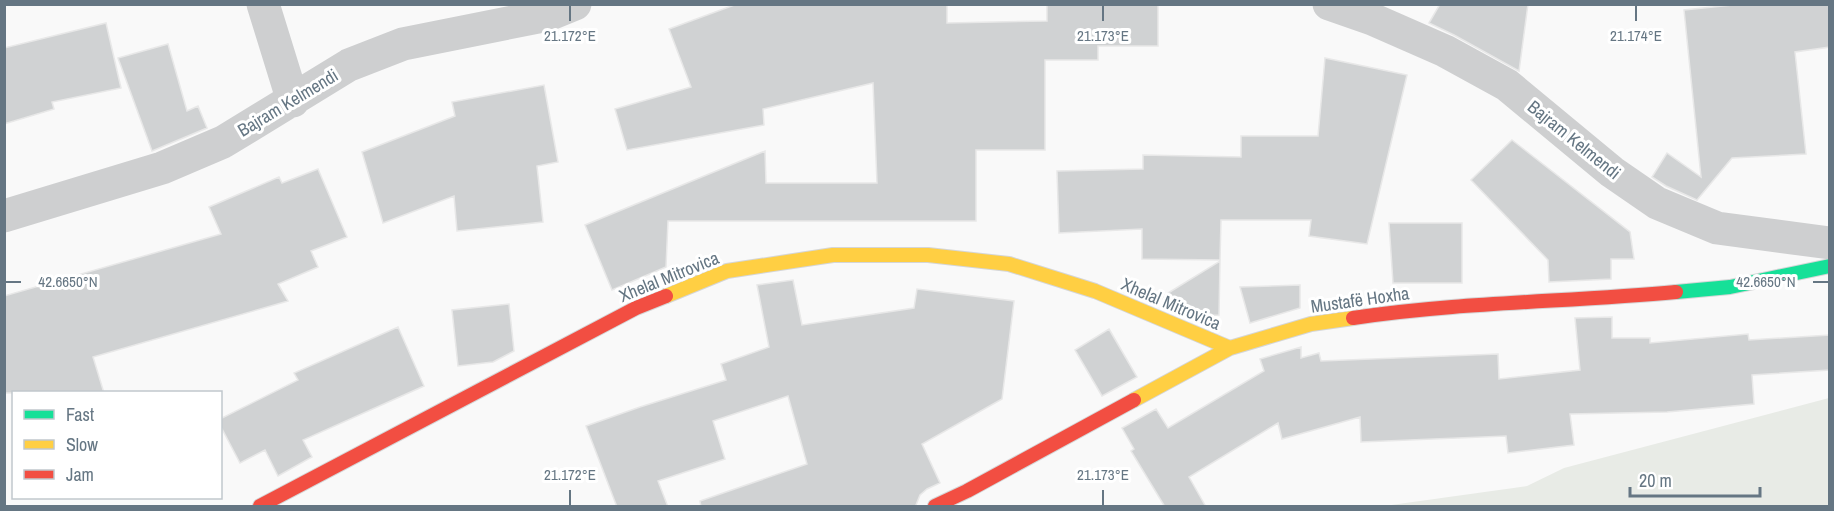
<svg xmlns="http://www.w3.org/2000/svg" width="1834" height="511" viewBox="0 0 1834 511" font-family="'Archivo Narrow',sans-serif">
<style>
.green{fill:#e8ebe6}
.building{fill:#d0d2d3;stroke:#e8e8e8;stroke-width:1.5}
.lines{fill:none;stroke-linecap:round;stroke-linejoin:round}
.fast-casing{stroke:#d5d6d7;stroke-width:16}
.slow-casing{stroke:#d5d6d7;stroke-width:16}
.jam-casing{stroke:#d5d6d7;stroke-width:16}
.street{stroke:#cecfd0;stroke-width:33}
.fast{stroke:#16e098;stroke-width:14}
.slow{stroke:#ffcf43;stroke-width:14}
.jam{stroke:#f24e42;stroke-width:14}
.ticks{fill:none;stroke:#657683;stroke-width:2}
.labels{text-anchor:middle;stroke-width:6;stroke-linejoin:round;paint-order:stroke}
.street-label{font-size:18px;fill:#657683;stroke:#fff}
.ticks-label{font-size:15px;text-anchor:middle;fill:#657683;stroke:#fff;stroke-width:6;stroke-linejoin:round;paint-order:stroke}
</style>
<rect width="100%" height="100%" fill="#f9f9f9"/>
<!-- green -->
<path class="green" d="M1829 398V506H1384L1527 486 1564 468Z"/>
<!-- building -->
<path class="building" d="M737 4H947V23L1047 21V4H1158V46H1098V60H1045V150H976V221H668L666 267 612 290 585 225 765 151 766 183H877L873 83 763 109 764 125 627 150 615 109 691 87 669 29Z
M1440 4H1528L1519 71 1454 35 1429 23Z
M1742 4H1830V47L1795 52 1806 154 1732 158 1697 200 1666 186 1652 177 1667 153 1701 177 1684 10Z
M106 23 121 88 52 102 54 109 4 124V48Z
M168 44 187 111 198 106 207 128 152 151 118 58Z
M1325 58 1407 75 1367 244 1309 236 1311 220H1221L1220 260 1142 259V229L1059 233 1057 171 1143 169V155L1241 157V136H1318Z
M544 85 558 162 537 166 543 222 457 231 454 196 383 223 362 152 455 116 452 102Z
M1512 140 1630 232 1634 259H1611V279L1549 282 1548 260 1471 180Z
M318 169 347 237 311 251 318 267 278 284 288 301 93 357 104 393H4V296L221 234 209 207 279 177 282 183Z
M1389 223H1462V283H1393Z
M1220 261 1219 315 1201 316 1160 298Z
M793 280 802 325 914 308 917 289 1014 301 1002 399 922 444 940 483 927 489 920 495 916 505 914 507H701L700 501 807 464 788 396 713 421 725 459 658 481 668 507H617L586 426 640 407 726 380 721 364 769 347 757 285Z
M1300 285V308L1250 323 1240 287Z
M509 304 514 351 493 362 458 366 452 310Z
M1612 317V338H1650V343L1748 334 1749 340 1830 335V370L1752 375 1754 404 1667 412 1570 414 1574 445 1508 453 1506 436 1361 442 1360 417 1282 439 1278 423 1189 477 1206 507H1165L1131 451 1134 449 1122 428 1156 409 1168 428 1264 371 1260 359 1301 347V358L1319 353 1321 361 1498 354 1499 379 1580 370 1575 318Z
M398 327 424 386 303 440 312 457 278 476 265 450 240 463 220 425V419L298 380 294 373Z
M1109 329 1137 377 1102 396 1075 350Z"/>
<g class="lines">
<!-- fast casing -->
<g class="fast-casing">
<path id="fast" d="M1676 292 1730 287 1830 266"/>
</g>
<!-- slow casing -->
<g class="slow-casing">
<path id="slow" d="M666 296 727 271 833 255H928L1009 264 1095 291 1230 348
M1134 400 1230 348 1311 324 1353 318"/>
</g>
<!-- jam casing -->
<g class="jam-casing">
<path id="jam" d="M1353 318C1460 302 1568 302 1676 292
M260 506 636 308 666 296
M935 506 967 491 1134 400"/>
</g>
<!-- street -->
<path class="street" d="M263 4 293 101
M1329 4 1372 19 1445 51 1507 85 1612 172 1657 203 1717 228 1830 243
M4 216 162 168 223 142 349 65 403 44 548 15 575 4"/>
<!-- fast -->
<use href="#fast" class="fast"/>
<!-- slow -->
<use href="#slow" class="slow"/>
<!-- jam -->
<use href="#jam" class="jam"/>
</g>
<!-- ticks -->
<path class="ticks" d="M570 6V21M1103 6V21M1636 6V21M6 282H21M1813 282H1828M570 490V505M1103 490V505"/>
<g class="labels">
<!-- street labels -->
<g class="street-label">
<text transform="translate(288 103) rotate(-31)" y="6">Bajram Kelmendi</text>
<text transform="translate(1574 140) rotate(39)" y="6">Bajram Kelmendi</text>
<text transform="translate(669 277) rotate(-22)" y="6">Xhelal Mitrovica</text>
<text transform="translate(1360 300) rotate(-8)" y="6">Mustafë Hoxha</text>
<text transform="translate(1171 304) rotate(23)" y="6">Xhelal Mitrovica</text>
</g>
</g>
<g class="ticks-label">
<text x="570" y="41">21.172°E</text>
<text x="1103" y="41">21.173°E</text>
<text x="1636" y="41">21.174°E</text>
<text x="68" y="287">42.6650°N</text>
<text x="1766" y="287">42.6650°N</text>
<text x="570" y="480">21.172°E</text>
<text x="1103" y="480">21.173°E</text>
</g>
<!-- border -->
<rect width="1834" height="511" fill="none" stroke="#657683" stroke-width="12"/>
<!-- legend -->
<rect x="12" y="391" width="210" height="108" fill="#ffffff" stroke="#c1c8cd" stroke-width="1.5"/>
<rect x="24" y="410" width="30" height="9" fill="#16e098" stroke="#c1c8cd" stroke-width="1.5"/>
<text x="66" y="421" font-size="18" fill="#657683">Fast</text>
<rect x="24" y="440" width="30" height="9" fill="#ffcf43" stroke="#c1c8cd" stroke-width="1.5"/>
<text x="66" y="451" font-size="18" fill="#657683">Slow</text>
<rect x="24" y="470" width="30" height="9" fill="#f24e42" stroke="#c1c8cd" stroke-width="1.5"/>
<text x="66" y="481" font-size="18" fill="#657683">Jam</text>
<!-- scale -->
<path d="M1630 487v9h130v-9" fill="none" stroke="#657683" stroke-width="3"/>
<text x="1639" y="487" font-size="18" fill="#657683" stroke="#ffffff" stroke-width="4.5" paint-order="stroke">20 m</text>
</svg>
